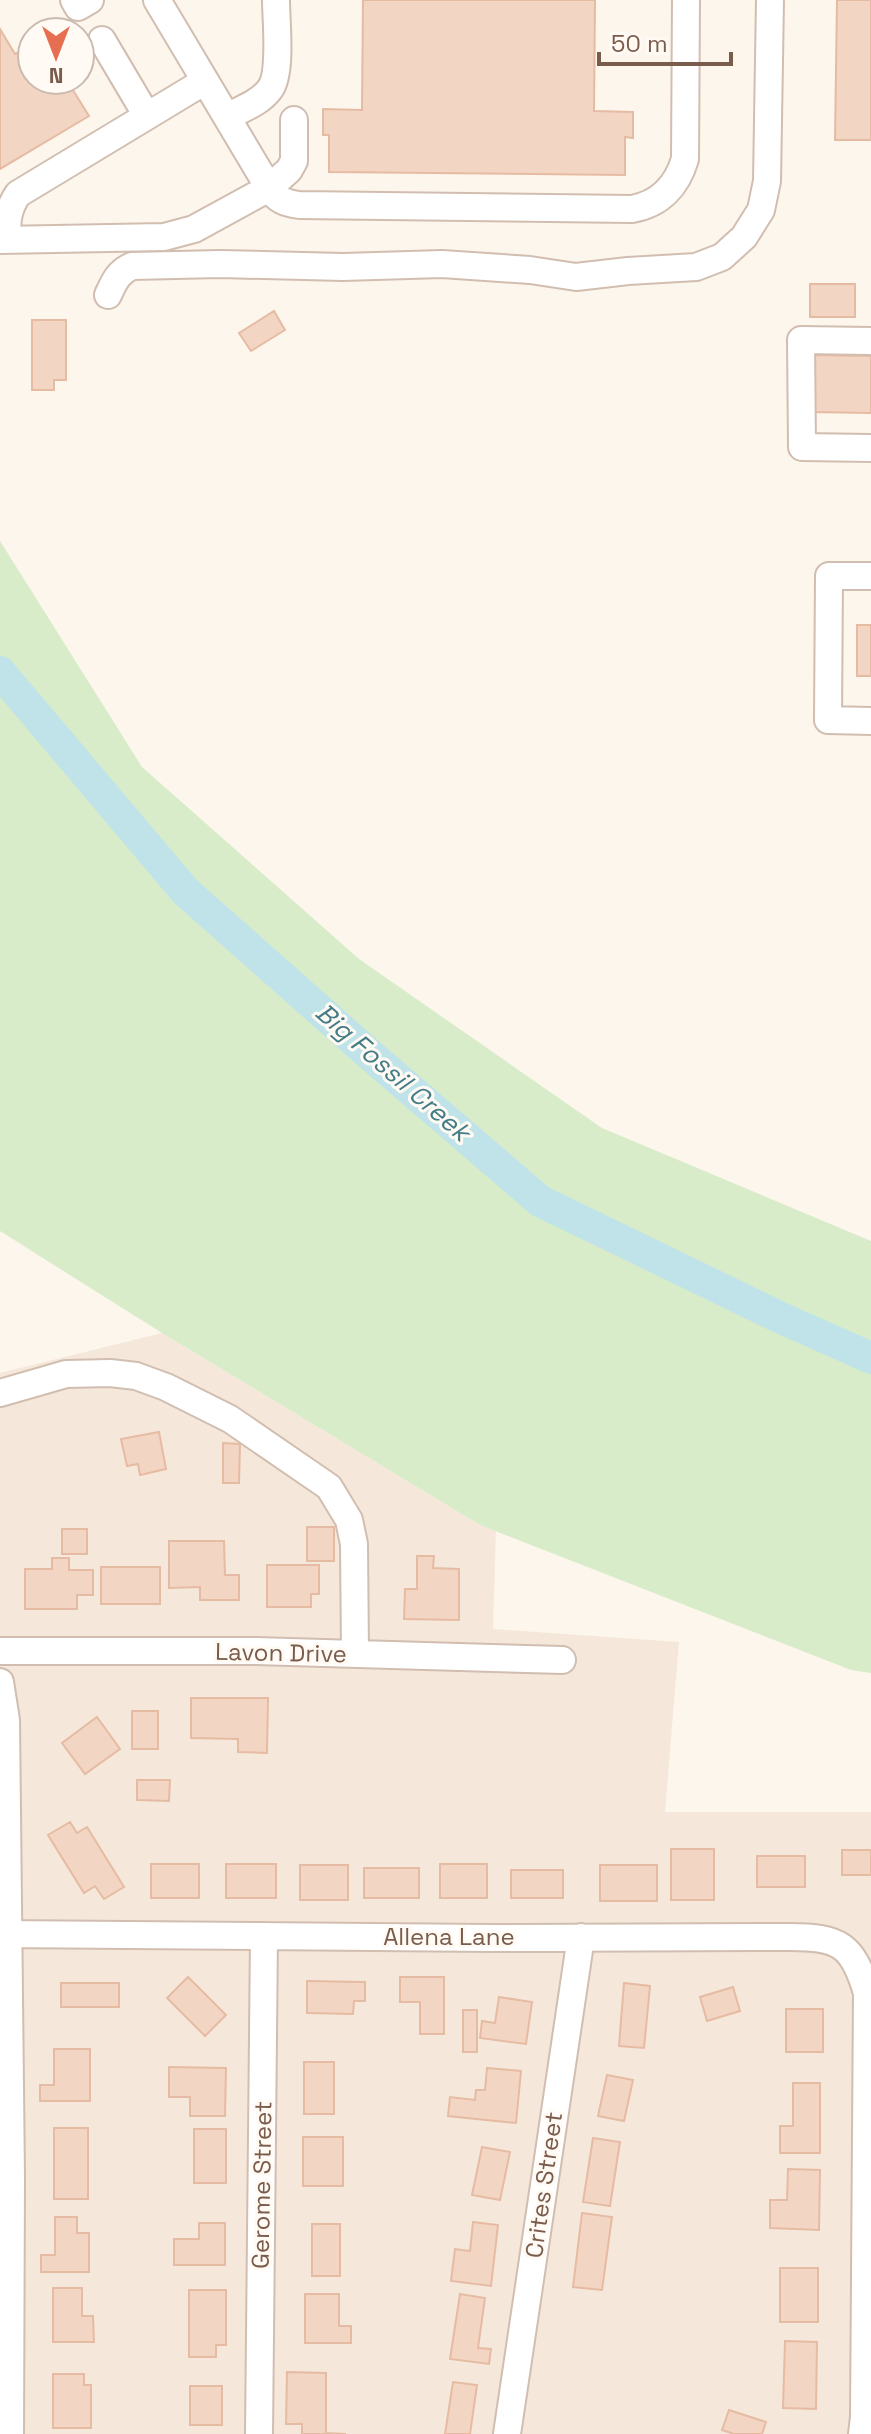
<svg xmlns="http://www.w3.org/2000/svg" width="871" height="2434" viewBox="0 0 871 2434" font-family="'Space Grotesk',sans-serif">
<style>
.residential{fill:#f5e8da}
.green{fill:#d8ecc9}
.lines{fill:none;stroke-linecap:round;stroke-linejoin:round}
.river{stroke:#bfe3e8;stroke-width:32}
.building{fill:#f3d5c3;stroke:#e6bba3;stroke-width:2}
.minor-casing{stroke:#d1beb0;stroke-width:30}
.minor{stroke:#fff;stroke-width:26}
.labels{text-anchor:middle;stroke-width:6;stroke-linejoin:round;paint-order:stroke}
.street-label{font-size:24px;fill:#7a5c4d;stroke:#fffaf3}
.water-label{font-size:26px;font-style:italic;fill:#437c86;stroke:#fffaf3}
</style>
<rect width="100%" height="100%" fill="#fdf6ec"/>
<!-- residential -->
<path class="residential" d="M162 1333 480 1525 496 1531 493 1629 679 1642 665 1812H871V2434H0V1373Z"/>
<!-- green -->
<path class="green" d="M0 541 142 767 359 959 602 1128 871 1241V1673L851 1670 480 1525 162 1333 0 1231Z"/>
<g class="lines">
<!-- river -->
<path class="river" d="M0 672 185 891 368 1053 540 1201 779 1317 871 1358"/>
</g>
<!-- building -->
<path class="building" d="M363 0H595L594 111 633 112V138L625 137V175L329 172V135H323V109L362 110Z
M837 0H871V140H835Z
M0 29 15 54 32 43V80H80L81 81 71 87 89 116 0 169Z
M810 284H855V317H810Z
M274 311 285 330 251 351 239 333Z
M32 320H66V380H54V390H32Z
M809 355 871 356V413L809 412Z
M857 625H871V676H857Z
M159 1432 166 1469 140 1475 138 1464 127 1466 121 1439Z
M223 1443 240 1444 239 1483H223Z
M307 1527H334V1561H307Z
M62 1529H87V1554H62Z
M169 1541H224L225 1575H239V1600H200V1587L169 1588Z
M417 1556H434L433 1568 459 1569V1620L404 1619 405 1589H417Z
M52 1558H69V1570H93V1595H77V1609H25V1569H52Z
M267 1565H319V1594H311V1607H267Z
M101 1567H160V1604H101Z
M191 1698H268L267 1753 238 1752V1739L191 1738Z
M132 1711H158V1749H132Z
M97 1717 120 1749 85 1774 62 1743Z
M137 1780H170L169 1801 137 1800Z
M70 1822 77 1833 87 1827 124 1887 104 1899 95 1886 84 1893 48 1835Z
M671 1849H714V1900H671Z
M842 1850H871V1875H842Z
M757 1856H805V1887H757Z
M151 1864H199V1898H151Z
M226 1864H276V1898H226Z
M440 1864H487V1898H440Z
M300 1865H348V1900H300Z
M600 1865H657V1901H600Z
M364 1868H419V1898H364Z
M511 1870H563V1898H511Z
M188 1977 226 2015 205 2036 167 1998Z
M400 1977H444V2034H420V2002H400Z
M307 1981 365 1982V2001H354L353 2014 307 2013Z
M61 1983H119V2007H61Z
M624 1983 650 1986 644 2048 619 2046Z
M733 1987 740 2011 707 2021 700 1997Z
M499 1997 532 2002 526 2044 480 2038 482 2021 495 2023Z
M786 2009H823V2052H786Z
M463 2010H477V2052H463Z
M54 2049H90V2101H40V2085H54Z
M304 2062H334V2114H304Z
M169 2067 226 2068 225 2116H190V2097H169Z
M487 2068 521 2071 516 2123 448 2116 450 2097 475 2100 476 2090H485Z
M607 2075 633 2080 624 2121 598 2116Z
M793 2083H820V2153H780V2126H793Z
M54 2128H88V2199H54Z
M194 2129H226V2183H194Z
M303 2137H343V2186H303Z
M593 2138 620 2142 610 2206 583 2202Z
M482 2147 510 2152 500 2200 472 2195Z
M788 2169 820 2170 819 2230 770 2228V2200H787Z
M582 2213 612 2217 602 2290 573 2287Z
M55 2217H77V2233H89V2272H41V2255H55Z
M473 2222 498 2225 491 2286 451 2281 455 2249 470 2251Z
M199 2223H225V2265H174V2239H199Z
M312 2224H340V2276H312Z
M780 2268H818V2322H780Z
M53 2288H82V2316H93L94 2342H53Z
M189 2290H226V2345H216V2357H189Z
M305 2294H339V2326H351V2343H305Z
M460 2294 485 2298 478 2348 491 2349 489 2364 450 2359Z
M785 2341 817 2342 816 2409 783 2408Z
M287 2372 326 2373V2433L346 2434H302V2424H286Z
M53 2374H84V2385H91V2428H53Z
M453 2382 477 2385 470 2434H445Z
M190 2386H222V2425H190Z
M729 2410 766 2422 762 2434H734L722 2430Z"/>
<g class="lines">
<!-- minor casing -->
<g class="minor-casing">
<path id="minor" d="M74 0 78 7 90 0
M157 0 269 188C277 200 285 203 299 205L632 209C660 204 677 186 685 159L686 0
M102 40 147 116
M227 117C241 109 260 103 270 89 282 73 276 21 276 0
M0 240 164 237 194 229 269 188 289 170 294 161V120
M7 240C7 222 7 210 18 194L205 81
M108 295C114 282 118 272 132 266L220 264 343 267 442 264 530 270 576 277 628 271 696 267 722 257 744 237 761 210 767 181 770 0
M871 341 801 340 802 447 871 448
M871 576H829L828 720 871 721
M0 1393 66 1374 110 1373 136 1376 166 1387 230 1419 329 1487 349 1520 354 1544 355 1654
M0 1651H256L562 1660
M0 1682 6 1720 11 2179 10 2434
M0 1934 492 1938 790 1937C840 1937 853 1945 867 1993L864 2417 862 2434
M259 2434 264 1936
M507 2434 581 1937"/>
</g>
<!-- minor -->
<use href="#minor" class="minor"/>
</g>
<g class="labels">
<!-- street labels -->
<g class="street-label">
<text transform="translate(281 1653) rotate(1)" y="8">Lavon Drive</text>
<text x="449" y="1945">Allena Lane</text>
<text transform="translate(262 2185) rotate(-89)" y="8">Gerome Street</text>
<text transform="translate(544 2185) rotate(-82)" y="8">Crites Street</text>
</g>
<!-- water labels -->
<g class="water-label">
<text transform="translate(393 1072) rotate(41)" y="9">Big Fossil Creek</text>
</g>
</g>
<!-- north arrow -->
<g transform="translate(56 56) rotate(180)"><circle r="38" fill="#fffaf3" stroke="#cabbb1" stroke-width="2"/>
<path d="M0-6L14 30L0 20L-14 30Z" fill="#e76f51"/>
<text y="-12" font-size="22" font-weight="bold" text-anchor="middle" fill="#7a5c4d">N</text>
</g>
<!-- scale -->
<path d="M599 52v12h132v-12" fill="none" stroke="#7a5c4d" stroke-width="4"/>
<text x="611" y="52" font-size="24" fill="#7a5c4d" stroke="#fffaf3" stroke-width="6" paint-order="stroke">50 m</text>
</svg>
